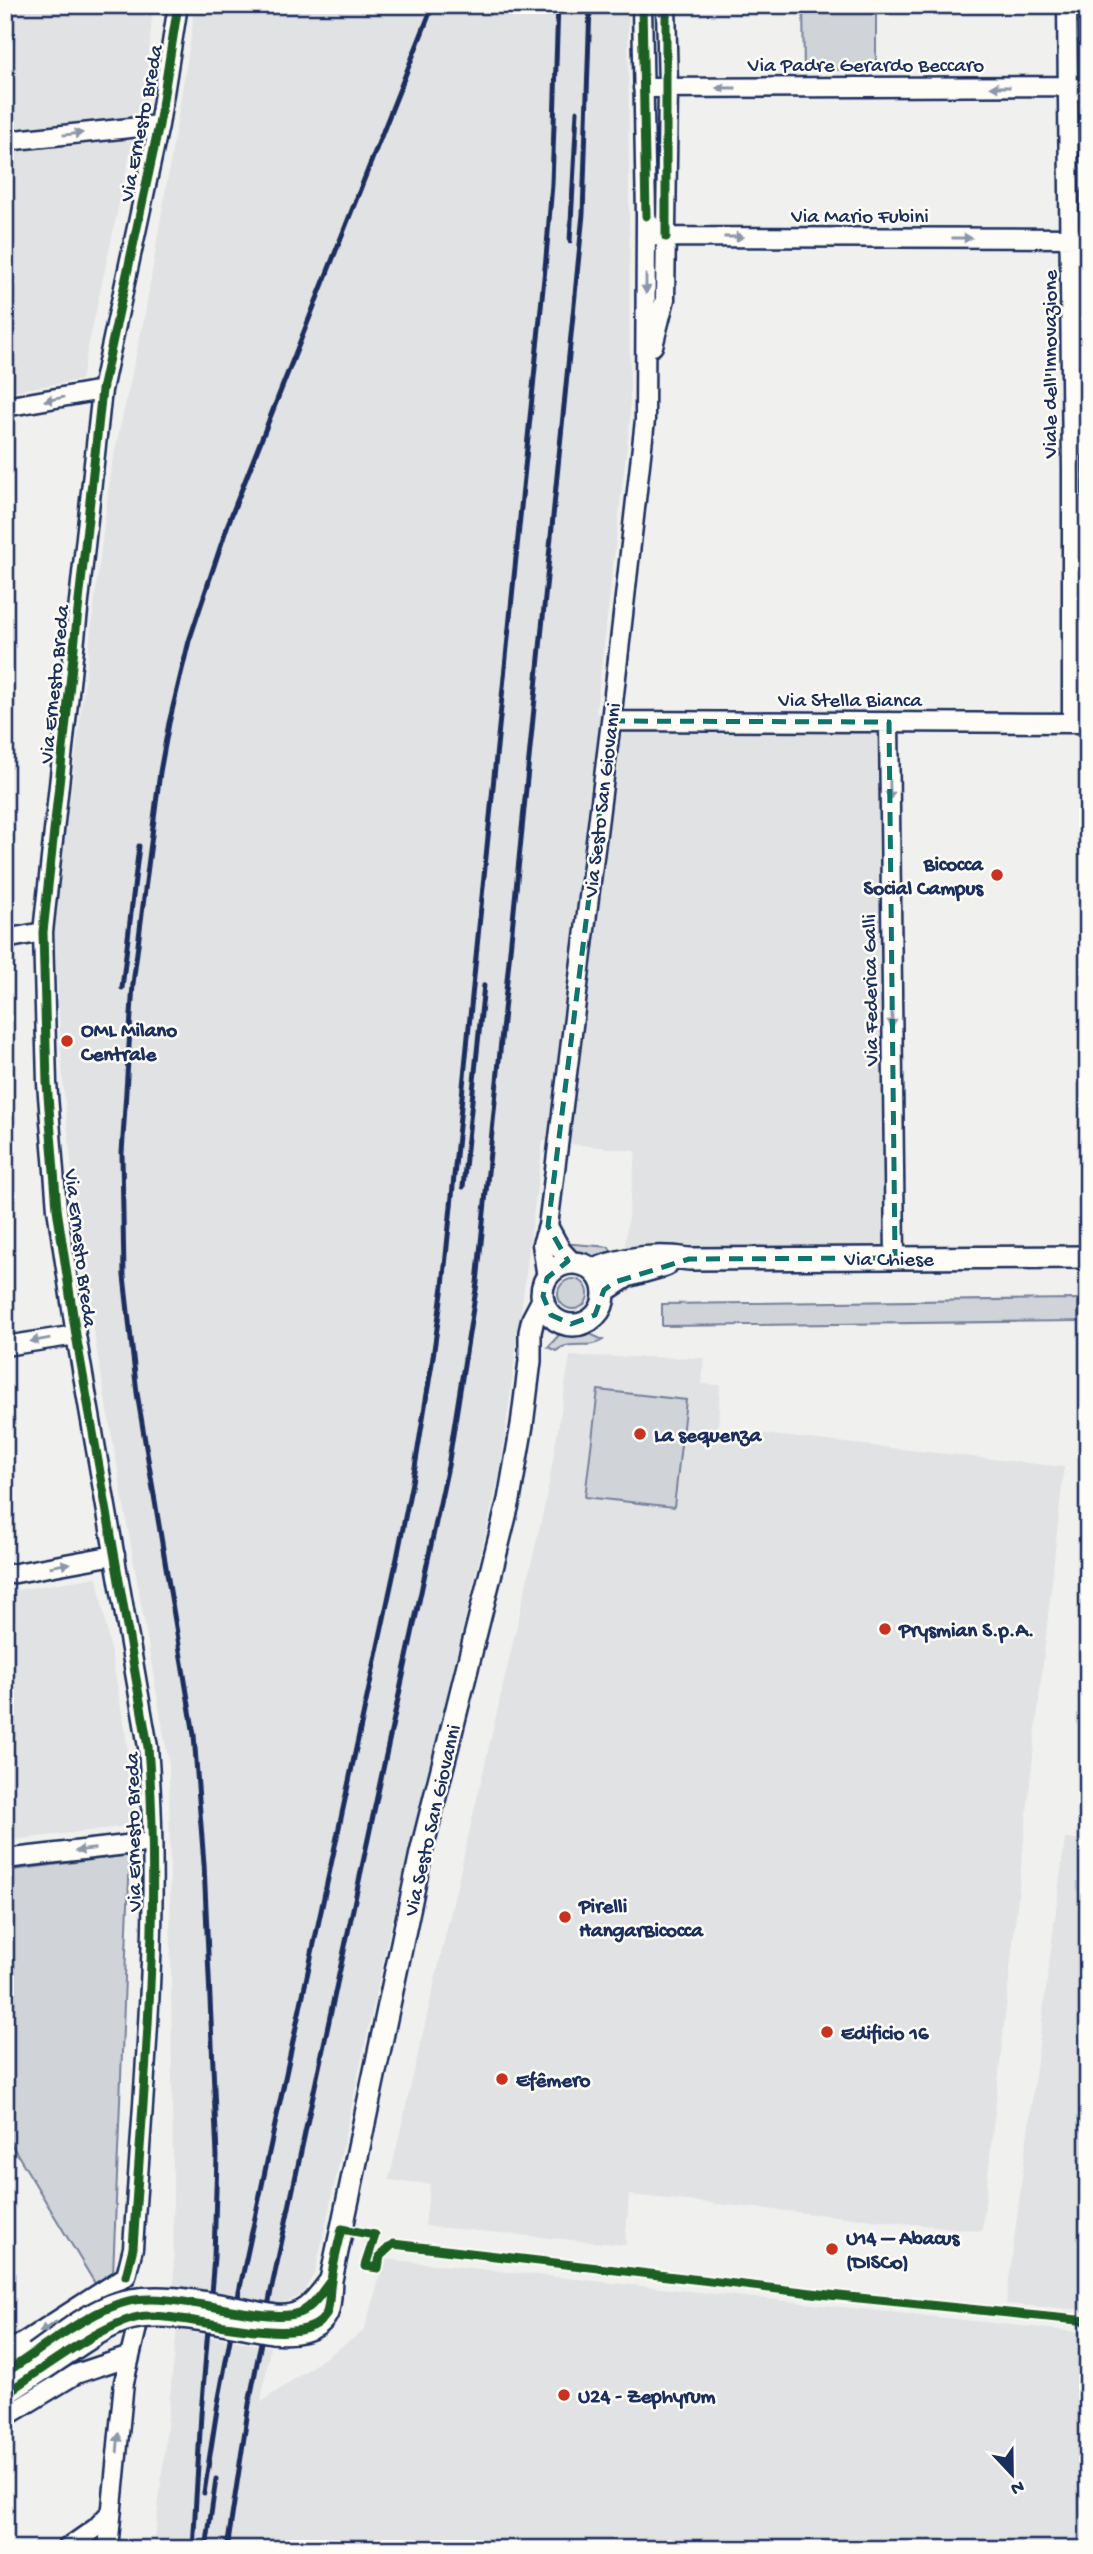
<svg xmlns="http://www.w3.org/2000/svg" width="1093" height="2554" viewBox="0 0 1093 2554" font-family="'Gochi Hand',sans-serif">
<style>
.built{fill:#e0e2e3}
.green{fill:#d0d3d8;stroke:#76819b;stroke-width:2}
.lines{fill:none;stroke-linecap:round;stroke-linejoin:round}
.minor-casing{stroke:#1b2f5e;stroke-width:23}
.tertiary-casing{stroke:#1b2f5e;stroke-width:26}
.minor{stroke:#fdfcf7;stroke-width:18}
.tertiary{stroke:#fdfcf7;stroke-width:21}
.rail{stroke:#1b2f5e;stroke-width:5}
.tertiary-bridge-casing{stroke:#1b2f5e;stroke-width:26;stroke-linecap:butt}
.tertiary-bridge{stroke:#fdfcf7;stroke-width:21}
.cycleway-casing{stroke:#fdfcf7;stroke-width:13}
.cycleway{stroke:#1b5e20;stroke-width:9}
.oneway{fill:#8c96aa}
.marked{fill:none;stroke:#0f766e;stroke-width:5;stroke-dasharray:14 9;stroke-linejoin:round}
.poi-dot{fill:#c8321e;stroke:#fdfcf7;stroke-width:2.5}
.labels{text-anchor:middle;stroke-width:5;stroke-linejoin:round;paint-order:stroke}
.street-label{font-size:21px;fill:#1b2f5e;stroke:#fdfcf7}
.poi-label{font-size:21px;font-weight:bold;fill:#1b2f5e;stroke:#fdfcf7;text-anchor:start}
</style>
<rect width="100%" height="100%" fill="#f0f0ee"/>
<filter id="ink" filterUnits="userSpaceOnUse"><feTurbulence type="fractalNoise" baseFrequency=".0143" numOctaves="2"/><feDisplacementMap in="SourceGraphic" scale="14" xChannelSelector="R" yChannelSelector="G"/><feConvolveMatrix kernelMatrix="1 2 1 2 8 2 1 2 1" color-interpolation-filters="sRGB"/></filter>
<g filter="url(#ink)">
<!-- built -->
<path class="built" d="M5 5H153L143 125 131 149 81 380 5 392Z
M194 5H628L630 419 596 713 891 709 889 722 901 1250 624 1253 636 1151 543 1141 500 1473 390 1930 315 2273 301 2295 278 2306 174 2288 169 1764 81 1259 63 1082 54 928 111 469 145 314 192 31Z
M570 1356 704 1358 702 1384 720 1385 718 1429 1064 1467 982 2231 629 2195 625 2245 425 2226 430 2184 389 2180 547 1495Z
M97 1577 125 1729 136 1825 5 1841V1592Z
M1065 1839H1088V2310L1006 2304Z
M385 2259 1088 2333V2549H154L177 2330 270 2347 261 2402 364 2331Z"/>
<!-- green -->
<path class="green" d="M803 5H876V69L804 70Z
M562 1243 609 1247 612 1253C591 1260 578 1258 562 1243Z
M558 1294a15 15 0 1 1 30 0a15 15 0 1 1-30 0Z
M1078 1299V1321L662 1326V1304Z
M588 1333 603 1340C589 1350 571 1339 556 1351L548 1347 559 1335Z
M598 1390 686 1400 674 1507 585 1497Z
M130 1855 113 2274 96 2285 7 2137H5V1871Z"/>
<g class="lines">
<!-- minor casing -->
<g class="minor-casing">
<path id="minor" d="M1067 5 1072 470V723
M1087 5 1088 48
M643 88 1068 86 1088 93
M5 141 159 125
M647 219 654 236 666 237 1088 238
M653 346 665 299 668 88 666 5
M5 407 102 390
M611 721 1088 723
M889 722 895 1258
M5 939 43 932
M548 1226 561 1250 573 1263
M547 1278 542 1244 548 1226 611 721 645 420 646 216 642 5
M5 1346 76 1335
M5 1575 115 1555
M5 1859 152 1842
M126 2276 133 2248C144 2082 161 1913 148 1747L76 1335 57 1209 47 1083 43 932 102 390 159 125 178 5
M5 2351 13 2349 126 2276
M5 2417 76 2374 130 2356
M66 2549 96 2528 112 2511
M108 2549 124 2382 137 2327"/>
</g>
<!-- tertiary casing -->
<g class="tertiary-casing">
<path id="tertiary" d="M542 1294a31 31 0 1 1 62 0a31 31 0 1 1-62 0Z
M593 1270C625 1257 655 1254 689 1259L1088 1257
M604 1291 627 1276 666 1265
M276 2316C304 2319 316 2300 331 2280
M273 2332C291 2334 318 2333 327 2313 331 2303 330 2290 331 2280L421 1853 509 1500 522 1425 530 1361V1332L533 1319 543 1300
M5 2373 35 2354
M5 2394 45 2368"/>
</g>
<!-- minor -->
<use href="#minor" class="minor"/>
<!-- tertiary -->
<use href="#tertiary" class="tertiary"/>
<!-- rail -->
<path class="rail" d="M570 241 577 111
M122 988 139 846
M463 1187 484 985
M204 2493 218 2403 239 2292 397 1558 415 1467 433 1357 443 1286 546 258 552 184 558 5
M193 2549 201 2414 214 2257 217 2156 204 1864 194 1735 137 1393 124 1276 122 1153 133 984 160 772 169 723 189 641 228 524 433 5
M206 2549 216 2479
M227 2549 249 2404 270 2296 448 1466 477 1283 583 214 590 5"/>
<!-- tertiary-bridge casing -->
<g class="tertiary-bridge-casing">
<path id="tertiary-bridge" d="M35 2354C59 2337 84 2316 112 2305 158 2287 227 2308 276 2316
M45 2368C70 2352 95 2332 123 2321 160 2307 233 2326 273 2332"/>
</g>
<!-- tertiary-bridge -->
<use href="#tertiary-bridge" class="tertiary-bridge"/>
<!-- cycleway casing -->
<g class="cycleway-casing">
<path id="cycleway" d="M642 5 646 216
M666 237V5
M126 2276 133 2248C144 2082 161 1913 148 1747L76 1335 57 1209 47 1083 43 932 102 390 159 125 178 5
M5 2373C41 2350 89 2310 129 2301 176 2290 272 2328 303 2311 315 2305 323 2290 331 2280
M5 2394C40 2371 99 2325 139 2317 178 2309 310 2357 327 2312 330 2303 329 2291 331 2281 333 2263 338 2246 342 2229L375 2235 365 2266 378 2268 380 2256 393 2244 829 2295 1088 2321"/>
</g>
<!-- cycleway -->
<use href="#cycleway" class="cycleway"/>
</g>
<!-- one-way arrows -->
<defs><path id="oneway-solid" d="M-6-.8H1V-3.2L6.5 0L1 3.2V.8H-6Z" transform="scale(1.75)"/></defs>
<g class="oneway">
<use href="#oneway-solid" transform="translate(1000 87) rotate(180)"/>
<use href="#oneway-solid" transform="translate(726 88) rotate(-180)"/>
<use href="#oneway-solid" transform="translate(73 134) rotate(-6)"/>
<use href="#oneway-solid" transform="translate(734 237)"/>
<use href="#oneway-solid" transform="translate(962 238)"/>
<use href="#oneway-solid" transform="translate(646 284) rotate(90)"/>
<use href="#oneway-solid" transform="translate(54 399) rotate(170)"/>
<use href="#oneway-solid" transform="translate(890 790) rotate(89)"/>
<use href="#oneway-solid" transform="translate(892 1018) rotate(89)"/>
<use href="#oneway-solid" transform="translate(40 1340) rotate(170)"/>
<use href="#oneway-solid" transform="translate(60 1565) rotate(-10)"/>
<use href="#oneway-solid" transform="translate(85 1850) rotate(173)"/>
<use href="#oneway-solid" transform="translate(48 2327) rotate(148)"/>
<use href="#oneway-solid" transform="translate(118 2443) rotate(-85)"/>
</g>
</g>
<!-- marked area -->
<path class="marked" d="M611 721 889 722 895 1258 689 1259 615 1282 604 1290 595 1315 571 1324 551 1315 543 1296 547 1278 568 1261 548 1226Z"/>
<!-- markers -->
<g class="poi-dot">
<circle cx="997" cy="875" r="7"/>
<circle cx="67" cy="1041" r="7"/>
<circle cx="640" cy="1434" r="7"/>
<circle cx="885" cy="1629" r="7"/>
<circle cx="565" cy="1917" r="7"/>
<circle cx="827" cy="2032" r="7"/>
<circle cx="502" cy="2079" r="7"/>
<circle cx="832" cy="2249" r="7"/>
<circle cx="564" cy="2395" r="7"/>
</g>
<g class="labels">
<!-- street labels -->
<g class="street-label">
<text x="866" y="71">Via Padre Gerardo Beccaro</text>
<text transform="translate(140 123) rotate(-79)" y="7">Via Ernesto Breda</text>
<text x="860" y="222">Via Mario Fubini</text>
<text transform="translate(1049 364) rotate(-90)" y="7">Viale dell'Innovazione</text>
<text transform="translate(53 684) rotate(-84)" y="7">Via Ernesto Breda</text>
<text x="850" y="706">Via Stella Bianca</text>
<text transform="translate(601 800) rotate(-83)" y="7">Via Sesto San Giovanni</text>
<text transform="translate(869 990) rotate(-91)" y="7">Via Federica Galli</text>
<text transform="translate(82 1248) rotate(83)" y="7">Via Ernesto Breda</text>
<text x="889" y="1265">Via Chiese</text>
<text transform="translate(431 1820) rotate(-77)" y="7">Via Sesto San Giovanni</text>
<text transform="translate(132 1832) rotate(-91)" y="7">Via Ernesto Breda</text>
</g>
<!-- poi labels -->
<g class="poi-label">
<text x="983" y="870" text-anchor="end">Bicocca<tspan x="983" dy="24">Social Campus</tspan></text>
<text x="81" y="1036">OML Milano<tspan x="81" dy="24">Centrale</tspan></text>
<text x="654" y="1441">La sequenza</text>
<text x="899" y="1636">Prysmian S.p.A.</text>
<text x="579" y="1912">Pirelli<tspan x="579" dy="24">HangarBicocca</tspan></text>
<text x="841" y="2039">Edificio 16</text>
<text x="516" y="2086">Efêmero</text>
<text x="846" y="2244">U14 – Abacus<tspan x="846" dy="24">(DISCo)</tspan></text>
<text x="578" y="2402">U24 - Zephyrum</text>
</g>
</g>
<!-- margin -->
<rect width="1093" height="2554" fill="none" stroke="#fdfcf7" stroke-width="28"/>
<rect x="14" y="14" width="1065" height="2526" fill="none" stroke="#1b2f5e" stroke-width="2.5" filter="url(#ink)"/>
<!-- north arrow -->
<g transform="translate(1012 2474) rotate(158)" stroke="#fdfcf7" stroke-width="5" paint-order="stroke">
<path d="M0-5L12 26L0 18L-12 26Z" fill="#1b2f5e"/>
<text y="-10" font-size="19" font-weight="bold" text-anchor="middle" fill="#1b2f5e">N</text>
</g>
</svg>
